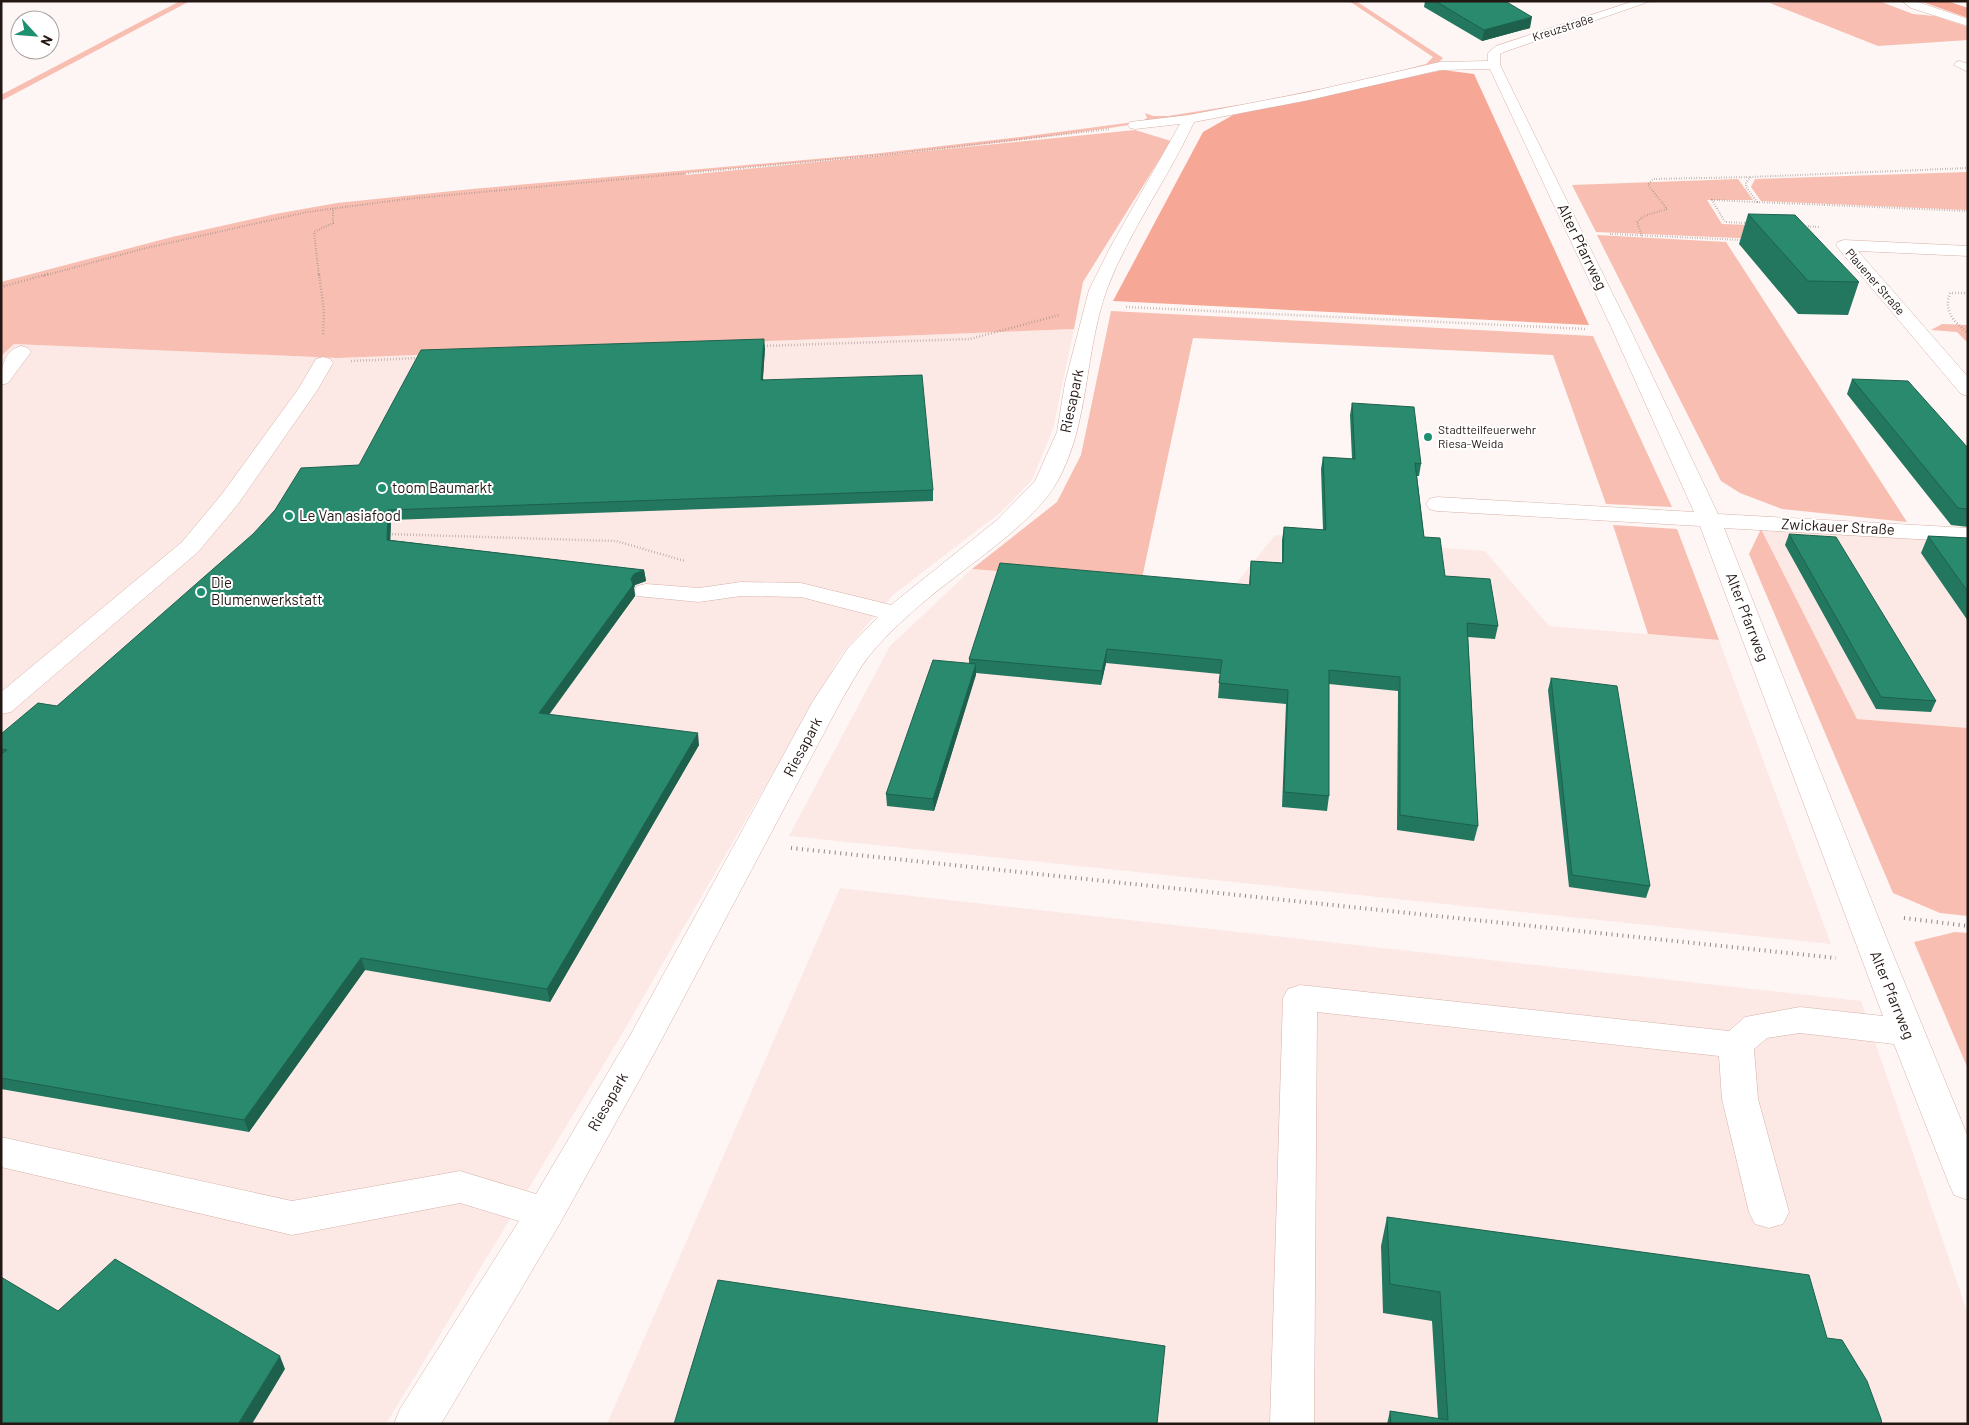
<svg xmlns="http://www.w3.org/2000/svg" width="1969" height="1425" viewBox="0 0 1969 1425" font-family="Barlow,sans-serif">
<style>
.built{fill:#fce9e5}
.green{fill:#f7beb1}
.forest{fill:#f7a795}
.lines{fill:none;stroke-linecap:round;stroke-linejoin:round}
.minor-casing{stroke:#d6b2a9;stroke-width:1}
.path-far2{stroke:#918785;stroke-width:2;stroke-dasharray:0.5 2;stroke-linecap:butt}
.path-far1{stroke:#918785;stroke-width:2.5;stroke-dasharray:0.5 2.5;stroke-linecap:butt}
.path{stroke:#918785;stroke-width:4;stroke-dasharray:1 4.5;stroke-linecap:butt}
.minor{fill:#fff;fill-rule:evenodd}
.wall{fill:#23775f}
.shaded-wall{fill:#1d614d}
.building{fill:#298a6e;stroke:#1d614d}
.poi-dot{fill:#1e9072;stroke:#fff;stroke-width:2}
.labels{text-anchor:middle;stroke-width:4;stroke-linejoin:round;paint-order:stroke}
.far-street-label{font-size:12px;fill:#231714;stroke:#fff}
.far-poi-label{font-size:12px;fill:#231714;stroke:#fff;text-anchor:start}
.street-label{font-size:15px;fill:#231714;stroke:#fff}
.poi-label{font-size:15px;fill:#231714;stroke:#fff;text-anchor:start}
</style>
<rect width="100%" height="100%" fill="#fef6f4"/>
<!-- built -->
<path class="built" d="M1074 329 1053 429 1032 480 1001 512 893 595 841 655 622 1034 386 1424H1V356L14 344 338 358Z
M1761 529 1968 542V728L1857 719Z
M1275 535 1485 551 1549 626 1719 640 1831 944 789 836 890 646 972 569 1230 591Z
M840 888 1861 1001 1968 1314V1424H607Z"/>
<!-- green -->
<path class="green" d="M180 1H190L1 101V95Z
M1349 1H1356L1443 58 1439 62 1346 85 1426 64 1433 57Z
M1815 1H1879L1913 14 1935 16 1968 27V40L1878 46 1770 3Z
M1319 89 1324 90C1286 97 1247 106 1209 112 1036 143 860 157 685 173L686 175 1135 130 1171 141 1083 282 1074 329 338 358 14 344 1 356V282L172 237 275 214 337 203 472 189 872 154 1028 136 1142 121 1147 118 1145 113 1153 116H1168L1257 102Z
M1968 172V210L1761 201 1751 187 1755 179Z
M1738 179 1753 200H1707L1722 224 1751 225 1760 239 1596 232 1572 185Z
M1597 235 1726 242 1907 522 1782 509 1740 493 1721 481Z
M1111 311 1593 336 1672 507 1606 504 1553 355 1193 338 1141 583 972 569 1057 502 1081 455Z
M1942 324 1968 325V343L1957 332 1931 330Z
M1613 525 1677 529 1719 640 1648 634Z
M1761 529 1857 719 1968 728V916L1940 913 1893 893 1749 554Z
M1955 932 1968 933V1069L1914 942Z"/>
<!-- forest -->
<path class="forest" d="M1920 1H1947L1968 8V18Z
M1443 70 1474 74 1589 325 1113 301 1203 132 1233 115Z"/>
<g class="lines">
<!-- minor casing -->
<g class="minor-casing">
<path id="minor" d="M1634 1H1651L1504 52 1500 54V65L1631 331 1718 514 1968 528V542L1724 528 1890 947 1968 1137V1200L1954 1195 1949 1184 1894 1044 1800 1033 1767 1038 1754 1049 1758 1099 1789 1212 1783 1224 1769 1228 1755 1224 1749 1212 1722 1099 1719 1056 1317 1012 1314 1424H1270L1283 998 1288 989 1300 985 1729 1031 1745 1017 1800 1007 1883 1016 1700 526 1437 511 1429 509 1426 504 1429 499 1437 497 1694 512 1613 331 1490 69 1440 70 1309 100 1194 122C1168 179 1129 231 1107 289 1084 352 1090 424 1057 482 1035 522 967 566 931 596 909 614 887 634 869 656 858 670 850 686 841 701L656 1050 559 1225 441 1424H394L400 1409 519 1221 460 1203 292 1235 1 1167V1137L292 1201 460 1171 536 1194 632 1032 813 701 848 648 878 617 801 597 741 596 699 602 637 596 634 591 637 586 646 584 699 588 741 582 801 583 891 605 997 520 1035 481 1057 432 1065 383 1089 290 1111 246 1180 124 1135 129 1130 128 1128 125 1130 122 1189 115 1309 92 1440 62 1488 61V53L1496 46Z
M1902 1H1915L1968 19V26L1911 8Z
M1960 61 1968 64V72L1954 65 1956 62Z
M1844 240 1968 246V256L1858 251 1968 377V396L1961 394 1838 248 1836 245 1838 242Z
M21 346 28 348 31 352 8 383 1 385C1 369 3 351 21 346Z
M323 357 330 359 333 363 318 389 238 504 198 552 11 712 1 714V692L182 542 222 494 299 388 316 359Z"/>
</g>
<!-- path-far2 -->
<path class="path-far2" d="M1757 202 1968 211
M1747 223 1725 222 1712 200 1757 202 1746 187V182L1751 177 1968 168
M1803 226 1820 227
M1808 227 1816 238
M1610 234 1743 240
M1642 236 1637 222 1644 216 1667 209 1648 185 1653 179 1751 177
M43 276 142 249 307 212 406 199 894 154 1110 129
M319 276 314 232 333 223V208"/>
<!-- path-far1 -->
<path class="path-far1" d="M319 274 324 311 323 335
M1 287 48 274
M1968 293H1950C1943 311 1954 322 1968 333
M1126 307 1587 329
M761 346 970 339 1059 315
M351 361 419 358
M386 534 616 541 685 561"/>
<!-- path -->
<path class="path" d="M791 848 1836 958
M1904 918 1968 926"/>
<!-- minor -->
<use href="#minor" class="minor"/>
</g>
<!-- wall -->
<path class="wall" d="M1425 1H1505L1530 28 1482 41 1424 7Z
M1748 214 1859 282 1848 315 1798 314 1739 244Z
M765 348 763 379 933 490V501L391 520 390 540 644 570 646 581 635 585 634 588 635 596 549 715 699 745 550 1002 365 970 249 1132 1 1089V734L57 706 359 465Z
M1852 379 1968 448V527L1951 525 1847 394Z
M1352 403 1421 464 1419 476H1417L1424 537 1445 576 1498 626 1495 639 1468 637 1478 826 1474 841 1397 830 1398 691 1329 684V796L1327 811 1282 807 1286 704 1218 698 1220 674 1106 663 1101 685 976 673 934 811 887 806 886 794 969 663V659L1249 585 1251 561 1282 563V540L1284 527 1323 530 1321 469 1323 457 1352 459 1350 415Z
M1789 534 1936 701 1931 712 1876 709 1785 545Z
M1928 536 1968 538V621L1921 553Z
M1551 678 1650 886 1646 898 1569 887 1548 690Z
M1387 1217 1827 1338 1882 1424H1387L1390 1411 1438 1419 1432 1321 1383 1313 1381 1246Z"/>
<!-- shaded-wall -->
<path class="shaded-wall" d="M1532 17 1530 28 1482 41 1484 30Z
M764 339 765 348 762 389 761 380Z
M388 510 391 520 390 551 387 540Z
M644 570 646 581 635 585 634 588 635 596 541 725 539 713 634 574Z
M1107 649 1106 663 1101 685 1102 671Z
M976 664V675L934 811 933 799Z
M698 733 699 745 550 1002 547 989Z
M361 958 365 970 249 1132 244 1120Z
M280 1356 285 1369 252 1424H238Z"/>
<!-- building -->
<path class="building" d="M1435 1H1505L1532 17 1484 30Z
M1748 214 1795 215 1859 282 1808 281Z
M764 339 761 380 922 375 933 490 388 510 387 540 644 570 634 574 631 579 633 585 539 713 698 733 547 989 361 958 244 1120 1 1078V754L7 750 1 749V734L38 703 57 706 253 534 275 510 301 468 359 465 421 350Z
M1852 379 1908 381 1968 448V509L1958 508Z
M1352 403 1414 407 1421 464 1415 463 1424 537 1440 538 1445 576 1490 579 1498 626 1467 623 1478 826 1400 815V677L1329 670V796L1284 792 1288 690 1219 683 1222 660 1107 649 1102 671 969 659 1000 563 1250 585 1251 561 1283 563 1284 527 1326 530 1323 457 1355 459Z
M1789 534 1836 537 1936 701 1881 697Z
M1928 536 1968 538V592Z
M933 660 976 664 933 799 886 794Z
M1551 678 1617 686 1650 886 1572 875Z
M1387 1217 1809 1275 1827 1338 1842 1340 1867 1381 1881 1419 1882 1424H1391L1390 1411 1448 1420 1440 1292 1390 1284Z
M115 1259 280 1356 238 1424H1V1277L58 1311Z
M718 1280 1165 1346 1157 1424H674Z"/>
<!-- markers -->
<g class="poi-dot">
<circle cx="1428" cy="437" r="5"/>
<circle cx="382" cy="488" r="5"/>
<circle cx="289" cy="516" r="5"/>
<circle cx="201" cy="592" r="5"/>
</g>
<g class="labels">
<!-- far-street labels -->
<g class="far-street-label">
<text transform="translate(1563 28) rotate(-18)" y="4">Kreuzstraße</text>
<text transform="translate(1875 282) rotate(49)" y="4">Plauener Straße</text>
</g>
<!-- far-poi labels -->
<g class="far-poi-label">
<text x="1438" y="434">Stadtteilfeuerwehr<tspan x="1438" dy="14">Riesa-Weida</tspan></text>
</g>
<!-- street labels -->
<g class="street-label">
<text transform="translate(1582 247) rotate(64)" y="5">Alter Pfarrweg</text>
<text transform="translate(1072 401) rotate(-78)" y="5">Riesapark</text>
<text transform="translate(1838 527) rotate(3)" y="5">Zwickauer Straße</text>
<text transform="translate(1747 617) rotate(69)" y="5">Alter Pfarrweg</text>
<text transform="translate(803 747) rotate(-62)" y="5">Riesapark</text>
<text transform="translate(1892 995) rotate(68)" y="5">Alter Pfarrweg</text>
<text transform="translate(608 1102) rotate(-60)" y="5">Riesapark</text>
</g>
<!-- poi labels -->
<g class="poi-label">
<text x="392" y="493">toom Baumarkt</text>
<text x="299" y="521">Le Van asiafood</text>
<text x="211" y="588">Die<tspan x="211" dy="17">Blumenwerkstatt</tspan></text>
</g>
</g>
<!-- border -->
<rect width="1969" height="1425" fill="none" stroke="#231714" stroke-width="5"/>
<!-- north arrow -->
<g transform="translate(35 35) rotate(116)"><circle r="24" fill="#ffffff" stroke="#a7a2a1"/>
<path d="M0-4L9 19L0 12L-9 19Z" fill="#1e9072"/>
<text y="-8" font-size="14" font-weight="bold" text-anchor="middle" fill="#231714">N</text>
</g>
</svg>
